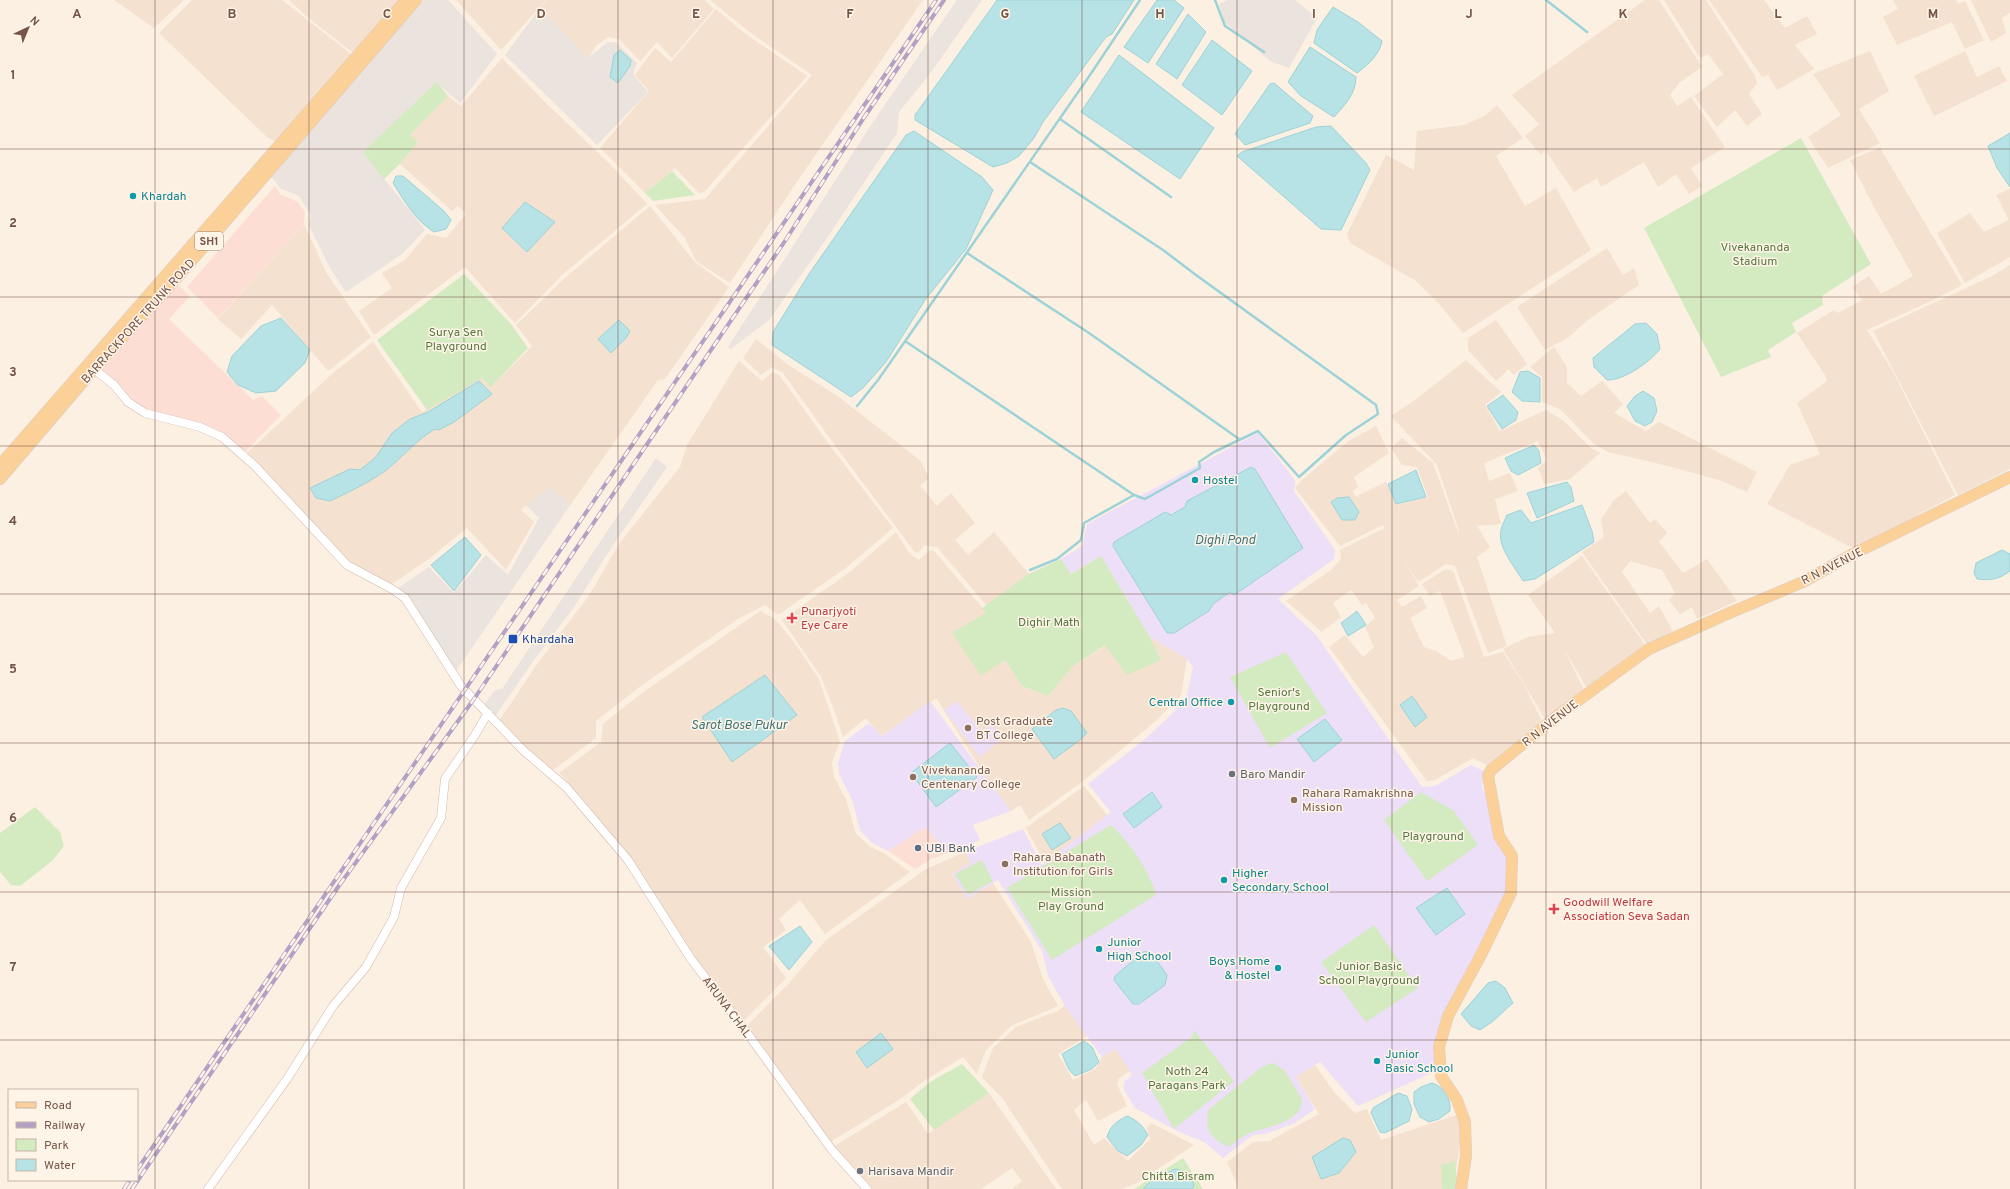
<svg xmlns="http://www.w3.org/2000/svg" width="2010" height="1189" viewBox="0 0 2010 1189" font-family="Overpass,sans-serif">
<style>
.residential{fill:#f4e1d0}
.commercial{fill:#fdded5}
.industrial{fill:#ebe3dd}
.education{fill:#eddff8}
.green{fill:#d4eac1}
.water{fill:#b7e2e6;stroke:#9dd3d8}
.lines{fill:none;stroke-linecap:round;stroke-linejoin:round}
.stream{stroke:#9dd3d8;stroke-width:2.5}
.minor-casing{stroke:#d0b9ac;stroke-width:9}
.major-casing{stroke:#d8cfcc;stroke-width:12}
.minor{stroke:#fff;stroke-width:8}
.major{stroke:#fcd099;stroke-width:11}
.rail-casing{stroke:#b2a1c5;stroke-width:4}
.rail{stroke:#fff4e8;stroke-width:2.5;stroke-dasharray:8;stroke-linecap:butt}
.grid{fill:none;stroke:#745548;stroke-width:1;stroke-opacity:0.55}
.culture-dot{fill:#0f9aa8;stroke:#fff4e8;stroke-width:1.5}
.health-dot{fill:#e0444e;stroke:#fff4e8;stroke-width:1.5}
.transit-dot{fill:#1a4fb4;stroke:#fff4e8;stroke-width:1.5}
.education-dot{fill:#8d6e63;stroke:#fff4e8;stroke-width:1.5}
.worship-dot{fill:#6b7280;stroke:#fff4e8;stroke-width:1.5}
.service-dot{fill:#5c6f8a;stroke:#fff4e8;stroke-width:1.5}
.labels{text-anchor:middle;stroke-width:3;stroke-linejoin:round;paint-order:stroke}
.shield{fill:#fff4e8;stroke:#9e8578;stroke-width:1}
.shield-label{font-size:11px;font-weight:bold;fill:#745548}
.culture-label{font-size:12px;fill:#0d838f;stroke:#fff4e8;text-anchor:start}
.park-label{font-size:12px;fill:#557a40;stroke:#fff4e8}
.street-label{font-size:12px;fill:#745548;stroke:#fff4e8}
.health-label{font-size:12px;fill:#be3a42;stroke:#fff4e8;text-anchor:start}
.transit-label{font-size:12px;fill:#164399;stroke:#fff4e8;text-anchor:start}
.education-label{font-size:12px;fill:#785e54;stroke:#fff4e8;text-anchor:start}
.worship-label{font-size:12px;fill:#5b616d;stroke:#fff4e8;text-anchor:start}
.service-label{font-size:12px;fill:#4e5e75;stroke:#fff4e8;text-anchor:start}
.water-label{font-size:13px;font-style:italic;fill:#3c747a;stroke:#fff4e8}
.grid-label{font-size:13px;text-anchor:middle;font-weight:bold;fill:#745548;stroke:#fff4e8;stroke-width:3;stroke-linejoin:round;paint-order:stroke}
</style>
<rect width="100%" height="100%" fill="#fcf0e2"/>
<!-- residential -->
<path class="residential" d="M114 0H184L154 28Z
M192 0H282L355 57 279 144 267 137 159 33Z
M289 0H403L357 56 306 16Z
M456 0H546L501 50Z
M547 0H705L714 9 672 58 657 42 640 61 619 39 608 37 597 45 588 58 540 8Z
M710 0H923L796 183 730 283 696 261 685 238 655 205 705 199 812 75 748 31Z
M1645 0H1659L1702 67 1679 83 1670 95 1677 106 1691 97 1725 147 1691 168 1702 186 1689 194 1676 174 1658 187 1644 162 1601 187 1597 178 1574 192 1545 150 1541 155 1525 136 1539 124 1512 95Z
M1664 0H1706L1755 76 1757 83 1749 94 1762 114 1747 126 1735 110 1717 127 1694 96 1723 74 1708 54 1700 58Z
M1709 0H1764L1785 28 1807 16 1817 34 1795 45 1814 69 1777 90 1768 75 1762 77Z
M1893 0H1956L1958 4 1965 1 1984 40 1965 49 1952 22 1897 45 1883 17 1898 9Z
M1971 0H2010V13L2002 18 2006 33 1991 42Z
M716 9 743 32 807 76 704 192 699 193 675 168 645 193 600 148 649 91 635 75 655 48 671 62Z
M1870 51 1889 91 1859 109 1880 143 1828 168 1808 137 1841 115 1813 74Z
M1965 51 1977 77 1999 66 2007 81 1934 116 1914 76Z
M502 58 548 105 609 163 647 204 562 275 515 323 465 267 374 335 359 311 392 288 382 273 405 260 427 234 446 238 466 214 458 206 452 211 400 164 418 142 410 135 448 96 461 106Z
M1497 105 1523 138 1496 156 1525 206 1556 188 1591 250 1463 333 1439 304 1416 281 1350 243 1347 234 1386 155 1414 170 1417 131 1464 125 1486 115Z
M1880 148 1962 285 1929 302 1867 330 1892 370 1955 495 1855 549 1767 504 1790 465 1820 454 1797 403 1827 381 1825 375 1797 333 1834 310 1838 313 1862 300 1852 287 1869 276 1881 294 1913 276 1875 209 1850 160Z
M2010 189V257L1965 283 1937 233 1970 213 1984 232 2009 220 1996 195Z
M650 206 695 262 729 287 665 379 658 380 571 504 549 487 521 510 534 522 506 570 467 528 430 558 392 584 348 563 246 454 334 372 373 342 422 412 482 378 491 387 532 346 516 325 565 278Z
M304 224 327 274 371 337 328 371 272 305 241 339 218 319Z
M1607 248 1623 275 1634 268 1639 285 1589 319 1569 337 1545 350 1517 307Z
M2010 265V469L1958 495 1873 331 1992 276Z
M1496 320 1527 364 1513 375 1509 369 1496 381 1468 350V338Z
M756 339 787 364 839 397 921 461 929 478 920 486 937 506 951 493 975 523 955 540 968 555 994 532 1029 574 987 606 937 547 924 545 918 553 914 551 839 451 783 373 772 367 761 375 743 358Z
M1554 347 1567 367V383L1581 396 1602 381 1623 404 1614 413 1646 431 1659 422 1757 472 1747 492 1719 480 1664 465 1608 452 1593 443 1560 409 1542 402V377L1530 367Z
M1466 360 1501 392 1485 405 1500 431 1546 410 1564 421 1591 448 1600 453 1570 479 1544 484 1538 468 1547 460 1538 441 1484 463 1489 481 1510 473 1518 491 1495 499 1501 524 1477 526 1490 547 1477 557 1507 646 1488 653 1455 566 1446 564 1418 582 1402 557 1419 586 1397 600 1402 607 1421 596 1427 608 1410 618 1424 647 1436 651 1451 661 1465 657 1440 591 1430 596 1422 584 1446 569 1453 571 1484 657 1503 652 1524 685 1542 721 1499 755 1489 766 1473 758 1435 780 1427 781 1329 647 1345 635 1363 657 1374 647 1365 627 1375 618 1366 603 1362 605 1351 590 1333 603 1341 617 1322 632 1286 601 1331 570 1341 559 1340 550 1385 528 1383 525 1340 546 1295 488 1302 480 1347 442 1376 426 1389 453 1354 477 1358 487 1353 491 1355 497 1386 482 1397 505 1428 497 1417 467 1402 465 1391 448 1402 438 1433 463 1459 535 1458 528 1437 465 1391 416 1415 400Z
M739 361 762 381 773 372 780 376 831 447 893 528 846 568 778 615 765 605 738 619 642 685 596 721V738L553 770 523 748 499 721 535 667 588 597 619 544 680 467 687 445Z
M1626 491 1650 523 1655 519 1667 533 1659 542 1683 573 1707 559 1737 601 1697 619 1692 607 1680 614 1669 600 1675 593 1662 570 1630 561 1622 572 1650 613 1659 606 1673 631 1648 646 1582 552 1604 537 1601 519 1614 500Z
M896 532 910 554 919 560 930 550 934 551 986 612 1005 660 1022 686 1048 696 1072 667 1106 645 1161 660 1150 637 1187 659 1181 695 1157 720 1082 782 1029 820 1020 805 1011 811 987 779 936 698 881 736 866 718 843 737 836 715 821 677 782 620 851 571Z
M1582 556 1646 646 1587 688 1564 649 1584 690 1545 719 1503 649 1528 637 1555 633 1528 595Z
M760 611 775 619 794 642 819 679 840 742 832 762 834 777 846 799 856 834 869 846 885 854 910 872 825 934 800 900 779 919 786 930 763 947 786 978 743 1022 693 960 630 857 582 798 559 773 601 742 603 724 642 693Z
M1084 786 1107 815 1045 863 1026 828Z
M965 852 972 863 952 874 967 899 993 883 1031 942 1043 979 1058 1006 1011 1026 986 1050 977 1074 963 1057 924 1081 899 1100 830 1142 746 1027 789 983 826 940 926 869Z
M1065 1006 1087 1036 1058 1054 1073 1080 1095 1069 1102 1057 1116 1049 1130 1071 1119 1078 1117 1084 1127 1106 1098 1121 1086 1100 1074 1110 1094 1145 1104 1138 1128 1161 1150 1139 1147 1128 1151 1123 1194 1145 1137 1183 1122 1189H1062L1003 1099 982 1077 993 1048 1016 1027 1049 1014 1054 1013Z
M1315 1065 1334 1092 1355 1113 1367 1109 1381 1140 1463 1113 1462 1131 1453 1189H1239L1227 1162 1253 1142 1269 1141 1319 1114 1296 1077Z
M989 1093 1056 1189H1012L1022 1181 1012 1168 981 1189H869L833 1147 906 1102 928 1134Z"/>
<!-- commercial -->
<path class="commercial" d="M275 186 280 194 298 202 305 212 304 224 218 318 187 287Z
M174 281 190 296 169 319 253 400 262 396 281 415 245 452 226 434 201 424 146 412 100 369Z
M925 827 948 853 931 859 915 869 888 851Z"/>
<!-- industrial -->
<path class="industrial" d="M412 0H448L497 54 460 103 437 83 363 152 425 230 402 254 346 292 330 268 309 226 311 215 299 196 281 189 269 174Z
M957 0H982L929 75 899 112 897 133 827 238 769 320 731 349 728 347 869 128Z
M1228 0H1295L1317 18 1289 68 1270 61 1224 22 1219 4Z
M540 8 588 58 608 42H616L637 63 633 74 648 92 597 145 505 55Z
M656 458 667 467 613 545 574 607 534 660 494 718 483 706 495 690 502 689Z
M549 487 571 504 456 671 398 588 429 567 454 593 486 555 508 575 539 518 526 505Z"/>
<!-- education -->
<path class="education" d="M1258 433 1295 480 1294 491 1335 550 1334 559 1278 599 1316 635 1422 787 1435 786 1471 765 1484 771 1482 787 1511 856V887L1447 1011 1440 1069 1358 1106 1320 1062 1296 1077 1315 1109 1295 1123 1265 1134 1253 1135 1223 1158 1204 1142 1179 1132 1135 1108 1124 1090V1082L1132 1075 1116 1049 1102 1057 1065 1006 1048 976 1042 951 998 880 967 899 952 874 971 863 965 852 1023 829 1042 865 1111 812 1088 784 1145 739 1174 712 1187 695 1193 667 1187 659 1150 637 1101 556 1071 574 1061 559 1082 546 1087 524Z
M930 701 1011 811 973 825 980 840 948 853 925 827 888 851 872 843 860 830 852 800 839 774 838 763 845 741 869 723 882 736Z
M957 701 982 732 991 724 1003 738 980 757 944 710Z"/>
<!-- green -->
<path class="green" d="M437 82 448 96 410 135 418 142 400 164 384 179 363 152Z
M1801 138 1871 264 1822 296 1823 305 1792 323 1796 332 1768 350 1771 357 1721 377 1644 228Z
M672 171 695 195 653 201 645 193Z
M464 274 511 324 528 348 491 387 482 378 427 410 377 340Z
M1101 556 1150 637 1161 660 1127 675 1105 645 1072 667 1048 696 1022 686 1005 660 981 676 952 633 986 613 982 608 1029 574 1061 559 1071 574Z
M1286 652 1327 713 1270 748 1230 677Z
M1421 792 1454 811 1478 845 1427 881 1384 820Z
M35 807 60 832 64 846 52 861 20 886 11 885 0 872V833Z
M1111 825C1130 843 1149 869 1156 895L1052 960 1007 888Z
M982 860 993 881 968 895 955 874Z
M1374 925 1418 988 1366 1022 1321 962Z
M1194 1030 1234 1081 1174 1129 1142 1073 1193 1036Z
M1273 1063 1284 1070 1302 1099C1304 1121 1268 1127 1252 1132 1244 1135 1236 1142 1228 1147 1210 1137 1205 1131 1208 1110L1263 1066Z
M962 1064 989 1093 934 1130 910 1099 930 1082Z
M1183 1158 1203 1189H1134Z
M1455 1161 1458 1189H1442L1441 1165Z"/>
<!-- water -->
<path class="water" d="M997 0H1134L1112 34 1106 37 1043 122 1034 138 1019 156 1007 163 993 167 915 120V115Z
M1157 0H1174L1184 8 1148 63 1124 47Z
M1333 7 1358 22 1382 41C1380 54 1368 65 1357 73L1314 43 1317 30Z
M1188 14 1206 32 1177 79 1156 64Z
M1212 40 1252 71 1222 115 1182 85Z
M1310 47 1356 77C1356 94 1344 106 1334 117L1301 96 1288 82Z
M620 50 631 60 630 66 618 83 610 77 614 55Z
M1119 55 1214 128 1180 179 1081 112Z
M1274 83 1313 116 1310 123 1245 145 1235 134 1270 84Z
M1331 126 1366 163 1370 170 1341 230 1321 229 1237 156 1242 152 1316 127Z
M914 131 982 177 993 190 966 249 925 300 886 362 863 388 851 397 772 345 773 332 809 274 906 135Z
M2010 133V187L1997 168 1988 146Z
M396 176H403L444 211 451 220 446 229 434 232C415 220 405 202 393 183Z
M525 202 555 222 527 252 502 228Z
M281 318 310 350 305 363 276 391 256 393 238 385 227 372 232 356 261 326Z
M619 320 630 331 626 338 611 353 598 339Z
M1646 323 1657 334 1660 349C1650 362 1623 381 1607 380L1594 367 1593 358 1635 324Z
M1528 371 1540 378V402L1522 401 1512 392 1520 372Z
M479 381 492 394 454 422 439 430 435 429C416 440 402 458 385 471 368 483 349 492 330 501L316 498 310 488 350 469 360 470 376 457 392 433 410 419 428 412Z
M1643 391 1654 398 1657 411 1652 422 1645 426 1635 421 1627 406 1635 396Z
M1503 395 1518 412 1516 420 1502 429 1487 406Z
M1534 445 1539 451 1541 463 1518 475 1511 471 1505 458Z
M1251 467 1255 469 1303 548 1234 595 1230 592 1213 604 1209 611 1174 633H1167L1113 546 1114 542 1165 512 1171 515 1185 507 1187 501Z
M1416 470 1426 497 1396 504 1388 484Z
M1567 482 1571 487 1574 501 1537 518 1527 493Z
M1349 497 1359 512 1355 520H1342L1331 502 1337 498Z
M1582 505 1592 531 1594 542 1535 579 1523 581C1515 567 1497 547 1501 530 1502 525 1505 520 1507 515L1521 510 1531 523Z
M465 537 481 555 454 591 431 565Z
M2002 550 2010 554V571C1999 579 1991 581 1977 579L1974 573 1976 563Z
M1357 611 1366 625 1348 636 1341 623Z
M765 675 797 715 732 762 702 717Z
M1412 696 1427 717 1415 727 1400 705Z
M1063 708 1071 711 1087 733 1081 739 1054 759 1032 729 1056 710Z
M1325 719 1342 740 1314 762 1297 739Z
M950 743 977 777 936 807 911 773Z
M1152 792 1162 807 1134 828 1123 814Z
M1060 823 1071 838 1052 850 1042 834Z
M1447 888 1465 914 1436 935 1416 908Z
M800 926 812 942 789 970 769 946Z
M1150 951 1167 975 1165 985 1139 1004H1133L1114 980 1115 976 1143 952Z
M1496 981 1505 988 1513 1003 1492 1022 1480 1030 1471 1026 1461 1014 1488 983Z
M881 1033 893 1049 867 1068 856 1052Z
M1084 1041 1092 1047 1099 1062 1092 1069 1075 1076 1069 1070 1062 1054Z
M1432 1083C1444 1087 1451 1098 1450 1111L1439 1119 1429 1122 1420 1117 1414 1104V1092L1421 1087Z
M1398 1093 1407 1096 1412 1109 1409 1121 1385 1133 1380 1132 1371 1113 1373 1108Z
M1127 1116C1137 1120 1143 1126 1148 1135L1141 1145 1127 1156 1118 1151 1107 1137C1110 1126 1117 1121 1127 1116Z
M1343 1138 1350 1140 1356 1152 1339 1173 1321 1179 1312 1157Z
M1175 1169C1184 1170 1191 1176 1194 1185L1192 1189H1143L1151 1181Z"/>
<g class="lines">
<!-- stream -->
<path class="stream" d="M1215 0 1225 26 1264 52
M1546 0 1587 32
M1060 119 1171 197
M1030 162 1163 250 1196 275 1376 405 1378 414 1346 435 1299 477 1258 431 1214 452 1199 462 1200 468 1145 499 1134 495 1084 523 1081 540 1057 559 1030 570
M967 253 1089 333 1239 439
M905 341 1134 495
M857 406 878 380 929 307 1090 75 1140 0"/>
<!-- minor casing -->
<g class="minor-casing">
<path id="minor" d="M90 366 114 385 128 402 145 413 200 427 222 437 255 466 347 565 392 589 405 598 461 686 524 751 567 788 628 860 691 959 742 1026 832 1150 867 1189
M208 1189 287 1079 333 1006 366 967 394 917 401 888 441 818 445 779 475 735 488 713"/>
</g>
<!-- major casing -->
<g class="major-casing">
<path id="major" d="M0 465 406 0
M0 479 94 369 175 280 416 0
M1461 1189 1466 1156 1465 1122 1457 1100 1441 1076 1439 1047 1448 1016 1482 953 1511 893 1512 856 1499 836 1488 776 1491 770 1561 713 1649 649 1727 614 1803 582 1851 555 2010 477"/>
</g>
<!-- minor -->
<use href="#minor" class="minor"/>
<!-- major -->
<use href="#major" class="major"/>
<!-- rail casing -->
<g class="rail-casing">
<path id="rail" d="M137 1170 936 0
M124 1189 130 1180
M132 1189 338 887 474 699 785 241 863 119 944 0"/>
</g>
<!-- rail -->
<use href="#rail" class="rail"/>
</g>
<!-- grid -->
<path class="grid" d="M155 0V1189M309 0V1189M464 0V1189M618 0V1189M773 0V1189M928 0V1189M1082 0V1189M1237 0V1189M1392 0V1189M1546 0V1189M1701 0V1189M1855 0V1189M0 149H2010M0 297H2010M0 446H2010M0 594H2010M0 743H2010M0 892H2010M0 1040H2010"/>
<!-- markers -->
<g class="culture-dot">
<circle cx="133" cy="196" r="4"/>
<circle cx="1195" cy="480" r="4"/>
<circle cx="1231" cy="702" r="4"/>
<circle cx="1224" cy="880" r="4"/>
<circle cx="1099" cy="949" r="4"/>
<circle cx="1278" cy="968" r="4"/>
<circle cx="1377" cy="1061" r="4"/>
</g>
<g class="health-dot">
<path d="M790 612h4v4h4v4h-4v4h-4v-4h-4v-4h4z"/>
<path d="M1552 903h4v4h4v4h-4v4h-4v-4h-4v-4h4z"/>
</g>
<rect class="transit-dot" x="508" y="634" width="10" height="10" rx="2"/>
<g class="education-dot">
<circle cx="968" cy="728" r="4"/>
<circle cx="913" cy="777" r="4"/>
<circle cx="1294" cy="800" r="4"/>
<circle cx="1005" cy="864" r="4"/>
</g>
<g class="worship-dot">
<circle cx="1232" cy="774" r="4"/>
<circle cx="860" cy="1171" r="4"/>
</g>
<circle class="service-dot" cx="918" cy="848" r="4"/>
<g class="labels">
<!-- shield labels -->
<rect class="shield" x="195" y="232" width="28" height="18" rx="3"/>
<g class="shield-label">
<text x="209" y="245">SH1</text>
</g>
<!-- culture labels -->
<g class="culture-label">
<text x="141" y="200">Khardah</text>
<text x="1203" y="484">Hostel</text>
<text x="1223" y="706" text-anchor="end">Central Office</text>
<text x="1232" y="877">Higher<tspan x="1232" dy="14">Secondary School</tspan></text>
<text x="1107" y="946">Junior<tspan x="1107" dy="14">High School</tspan></text>
<text x="1270" y="965" text-anchor="end">Boys Home<tspan x="1270" dy="14">&amp; Hostel</tspan></text>
<text x="1385" y="1058">Junior<tspan x="1385" dy="14">Basic School</tspan></text>
</g>
<!-- park labels -->
<g class="park-label">
<text x="1755" y="251">Vivekananda<tspan x="1755" dy="14">Stadium</tspan></text>
<text x="456" y="336">Surya Sen<tspan x="456" dy="14">Playground</tspan></text>
<text x="1049" y="626">Dighir Math</text>
<text x="1279" y="696">Senior's<tspan x="1279" dy="14">Playground</tspan></text>
<text x="1433" y="840">Playground</text>
<text x="1071" y="896">Mission<tspan x="1071" dy="14">Play Ground</tspan></text>
<text x="1369" y="970">Junior Basic<tspan x="1369" dy="14">School Playground</tspan></text>
<text x="1187" y="1075">Noth 24<tspan x="1187" dy="14">Paragans Park</tspan></text>
<text x="1178" y="1180">Chitta Bisram</text>
</g>
<!-- street labels -->
<g class="street-label">
<text transform="translate(138 321) rotate(-48)" y="4">BARRACKPORE TRUNK ROAD</text>
<text transform="translate(1832 566) rotate(-27)" y="4">R N AVENUE</text>
<text transform="translate(1550 723) rotate(-38)" y="4">R N AVENUE</text>
<text transform="translate(727 1007) rotate(53)" y="4">ARUNA CHAL</text>
</g>
<!-- health labels -->
<g class="health-label">
<text x="801" y="615">Punarjyoti<tspan x="801" dy="14">Eye Care</tspan></text>
<text x="1563" y="906">Goodwill Welfare<tspan x="1563" dy="14">Association Seva Sadan</tspan></text>
</g>
<!-- transit labels -->
<g class="transit-label">
<text x="522" y="643">Khardaha</text>
</g>
<!-- education labels -->
<g class="education-label">
<text x="976" y="725">Post Graduate<tspan x="976" dy="14">BT College</tspan></text>
<text x="921" y="774">Vivekananda<tspan x="921" dy="14">Centenary College</tspan></text>
<text x="1302" y="797">Rahara Ramakrishna<tspan x="1302" dy="14">Mission</tspan></text>
<text x="1013" y="861">Rahara Babanath<tspan x="1013" dy="14">Institution for Girls</tspan></text>
</g>
<!-- worship labels -->
<g class="worship-label">
<text x="1240" y="778">Baro Mandir</text>
<text x="868" y="1175">Harisava Mandir</text>
</g>
<!-- service labels -->
<g class="service-label">
<text x="926" y="852">UBI Bank</text>
</g>
<!-- water labels -->
<g class="water-label">
<text x="1225" y="544">Dighi Pond</text>
<text x="739" y="729">Sarot Bose Pukur</text>
</g>
</g>
<g class="grid-label">
<text x="77" y="18">A</text>
<text x="232" y="18">B</text>
<text x="387" y="18">C</text>
<text x="541" y="18">D</text>
<text x="696" y="18">E</text>
<text x="850" y="18">F</text>
<text x="1005" y="18">G</text>
<text x="1160" y="18">H</text>
<text x="1314" y="18">I</text>
<text x="1469" y="18">J</text>
<text x="1623" y="18">K</text>
<text x="1778" y="18">L</text>
<text x="1933" y="18">M</text>
<text x="13" y="79">1</text>
<text x="13" y="227">2</text>
<text x="13" y="376">3</text>
<text x="13" y="525">4</text>
<text x="13" y="673">5</text>
<text x="13" y="822">6</text>
<text x="13" y="971">7</text>
</g>
<!-- legend -->
<rect x="8" y="1089" width="130" height="92" fill="#fff4e8" stroke="#c7b4a8"/>
<rect x="16" y="1102" width="20" height="6" fill="#fcd099" stroke="#c7b4a8"/>
<text x="44" y="1109" font-size="12" fill="#745548">Road</text>
<rect x="16" y="1122" width="20" height="6" fill="#b2a1c5" stroke="#c7b4a8"/>
<text x="44" y="1129" font-size="12" fill="#745548">Railway</text>
<rect x="16" y="1139" width="20" height="12" fill="#d4eac1" stroke="#c7b4a8"/>
<text x="44" y="1149" font-size="12" fill="#745548">Park</text>
<rect x="16" y="1159" width="20" height="12" fill="#b7e2e6" stroke="#c7b4a8"/>
<text x="44" y="1169" font-size="12" fill="#745548">Water</text>
<!-- north arrow -->
<g transform="translate(28 28) rotate(44)" stroke="#fff4e8" stroke-width="3" paint-order="stroke">
<path d="M0-3L7 15L0 10L-7 15Z" fill="#745548"/>
<text y="-6" font-size="11" font-weight="bold" text-anchor="middle" fill="#745548">N</text>
</g>
</svg>
